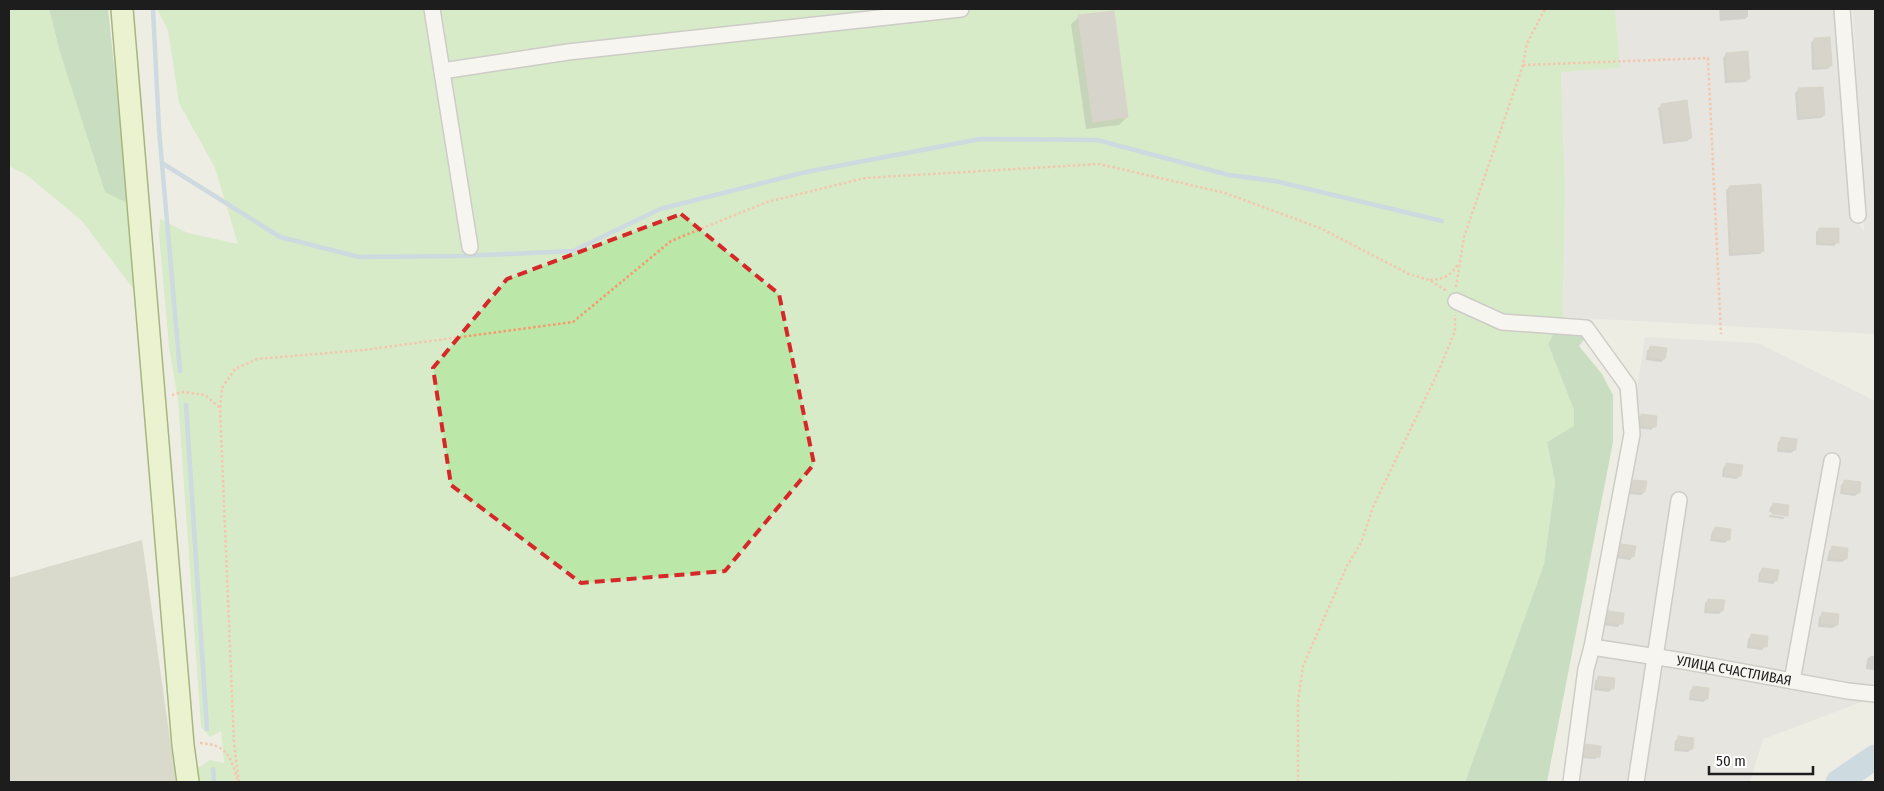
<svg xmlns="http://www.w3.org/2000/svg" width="1884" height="791" viewBox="0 0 1884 791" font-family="'Fira Sans Condensed',sans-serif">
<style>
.residential{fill:#dbdbda}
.construction{fill:#bec3af}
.grass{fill:#bbe8a9}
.forest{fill:#9ccd98}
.shadow{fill:#0003}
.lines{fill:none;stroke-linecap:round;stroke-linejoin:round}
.stream{stroke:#a4c3dc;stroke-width:4.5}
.river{stroke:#a4c3dc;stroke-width:25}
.building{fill:#bbb6ad;stroke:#c0b7a6}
.street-casing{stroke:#a4a4a4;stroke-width:18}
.secondary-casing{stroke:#4f7306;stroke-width:24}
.path{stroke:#f8986b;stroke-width:2.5;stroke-dasharray:2.5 2.5;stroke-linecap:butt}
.street{stroke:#fff;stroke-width:15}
.secondary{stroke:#e7f9b7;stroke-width:21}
.marked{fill:none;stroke:#d62828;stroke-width:4;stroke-dasharray:10 6;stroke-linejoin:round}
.labels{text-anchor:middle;stroke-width:4.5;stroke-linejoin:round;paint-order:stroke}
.street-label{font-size:14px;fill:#1d1d1d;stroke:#fff}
</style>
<rect width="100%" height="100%" fill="#eeede3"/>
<!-- residential -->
<path class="residential" d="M1615 9H1835L1851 214 1864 231 1853 9H1875V334L1563 317 1565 187 1561 71 1620 68Z
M1645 337 1758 343 1875 401V697L1763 739 1750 782H1574Z"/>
<!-- construction -->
<path class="construction" d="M142 540 176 782H9V578Z"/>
<!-- grass -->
<path class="grass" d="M9 9H49L59 49 79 106 129 204 135 291 82 221 28 176 9 166Z
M157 9H1615L1620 68 1561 72 1565 187 1563 317 1548 344 1574 410V427L1547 442 1555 483 1544 564 1465 782H197L196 769 210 760 224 763 221 731 210 737 201 727 178 400 169 347 159 235 160 219 188 233 238 244 215 168 179 103 168 30Z"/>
<!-- forest -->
<path class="forest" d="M49 9H108L129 204 105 192 59 49Z
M1563 317 1586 337 1579 346 1602 374 1613 395V442L1547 782H1465L1544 564 1555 483 1547 442 1574 426V410L1548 344Z"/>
<!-- shadow -->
<path class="shadow" d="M1719 9H1748V16L1745 19 1720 21Z
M1079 17 1127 117 1119 125 1086 129 1071 24Z
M1814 39 1831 65 1828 69 1812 70 1811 43Z
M1726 54 1749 78 1746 82 1725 83 1723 58Z
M1799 89 1824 115 1821 118 1797 120 1795 93Z
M1662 105 1691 138 1687 141 1663 144 1658 108Z
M1730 187 1763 251 1760 254 1729 256 1726 190Z
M1820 229 1838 242 1834 246 1816 245V232Z
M1650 348 1664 359 1661 362 1646 360 1647 351Z
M1641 415 1655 426 1651 430 1638 428V419Z
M1781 439 1795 450 1791 453 1777 452 1778 442Z
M1727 464 1740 475 1737 479 1722 477 1723 468Z
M1633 481 1644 492 1641 495 1628 494 1630 484Z
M1845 481 1859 492 1855 496 1840 494 1841 485Z
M1773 504 1787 515 1786 517V514L1769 512 1770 508Z
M1769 515 1785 517 1783 519 1769 517Z
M1715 528 1729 539 1725 543 1710 541 1712 532Z
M1621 545 1633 556 1630 560 1616 558 1618 549Z
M1832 548 1847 550 1846 559 1842 562 1827 561 1829 551Z
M1762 569 1776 580 1773 584 1758 582 1759 573Z
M1708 600 1722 611 1719 614 1704 613 1705 603Z
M1609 612 1621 623 1618 627 1603 625 1605 616Z
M1823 614 1838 616 1837 625 1833 628 1818 627 1819 617Z
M1752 635 1765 646 1762 650 1747 648 1748 639Z
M1871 656H1875V670L1866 669 1867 659Z
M1599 677 1612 689 1609 692 1594 690 1595 681Z
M1693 688 1707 699 1703 702 1689 700 1690 691Z
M1678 738 1692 749 1688 752 1674 751 1675 741Z
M1586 745 1599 756 1595 759 1581 758 1582 748Z"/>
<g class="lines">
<!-- stream -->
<path class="stream" d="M153 9 159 129 180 371
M162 163 280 237 359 257 463 256 573 251 660 209 806 172 980 139 1097 140 1229 175 1275 181 1442 221
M186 405 207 729
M213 769 214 782"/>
<!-- river -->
<path class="river" d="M1838 782 1875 757"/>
</g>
<!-- building -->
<path class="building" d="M1114 11 1128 117 1093 122 1078 15Z
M1830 37 1832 66 1816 67 1814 38Z
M1748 51 1750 79 1728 80 1726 53Z
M1823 87 1825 115 1800 117 1798 88Z
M1687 100 1692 138 1666 142 1661 104Z
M1761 184 1764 251 1732 253 1729 186Z
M1819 228H1839V243L1819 242Z
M1650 346 1667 348 1665 359 1649 357Z
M1641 414 1657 416 1656 427 1641 425Z
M1781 437 1797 439 1796 450 1779 448Z
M1726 463 1743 465 1741 476 1725 474Z
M1633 480 1647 481 1645 492 1631 491Z
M1844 480 1861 482 1860 493 1843 491Z
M1773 503 1789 505 1788 516 1772 514Z
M1715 527 1731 529 1730 540 1713 538Z
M1621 544 1636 546 1634 557 1619 555Z
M1832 546 1848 548 1847 559 1830 557Z
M1762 568 1779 570 1777 581 1761 579Z
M1708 599 1725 600 1723 611 1707 610Z
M1608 611 1624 613 1623 624 1606 622Z
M1822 612 1839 614 1838 625 1821 623Z
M1751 634 1768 636 1767 647 1750 645Z
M1598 676 1615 678 1614 689 1597 687Z
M1693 686 1709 688 1708 699 1691 697Z
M1678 736 1694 738 1693 749 1676 748Z
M1586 744 1601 746 1600 757 1584 755Z"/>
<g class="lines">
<!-- street casing -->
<g class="street-casing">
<g id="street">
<path d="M432 9 470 247"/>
<path d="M1842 9 1858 215"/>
<path d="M442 71 568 52 961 9"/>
<path d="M1456 301 1502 322 1586 328 1628 386 1632 434 1592 647 1586 669 1571 782"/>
<path id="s1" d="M1592 647 1683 661 1848 691 1875 694"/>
<path d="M1792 681 1832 461"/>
<path d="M1636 782 1679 500"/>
</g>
</g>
<!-- secondary casing -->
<g class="secondary-casing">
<path id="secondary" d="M122 9 183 745 188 782"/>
</g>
<!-- path -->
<path class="path" d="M1523 65 1708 58 1721 334
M1430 280C1443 279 1451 276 1458 264
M1456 287 1464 237 1523 65 1527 43 1545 9
M172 395 183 392 205 395 220 408
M200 743C229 745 231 758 238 782
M239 782 234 743 220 408 222 388 235 369 257 359 364 350 573 322 671 241 767 202 865 178 1099 164 1225 193 1320 228 1409 274 1429 280 1447 291
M1298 782V701L1303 666 1347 566 1361 543 1373 507 1439 370 1455 331V315
M1392 782H1402"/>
<!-- street -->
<use href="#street" class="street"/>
<!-- secondary -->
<use href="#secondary" class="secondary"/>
</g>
<!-- marked area -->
<path d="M0 0H1884V791H0ZM681 214 779 294 814 464 725 571 581 583 451 485 433 368 507 279Z" fill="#eeede3" fill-opacity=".55" fill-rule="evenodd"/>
<path class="marked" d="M681 214 779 294 814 464 725 571 581 583 451 485 433 368 507 279Z"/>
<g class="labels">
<!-- street labels -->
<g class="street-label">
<text dy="5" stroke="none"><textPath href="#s1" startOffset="144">УЛИЦА СЧАСТЛИВАЯ</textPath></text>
</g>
</g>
<!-- border -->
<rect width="1884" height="791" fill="none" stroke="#1d1d1d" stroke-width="20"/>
<!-- scale -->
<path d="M1709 766v8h104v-8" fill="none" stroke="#1d1d1d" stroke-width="2.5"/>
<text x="1716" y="766" font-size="15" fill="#1d1d1d" stroke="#ffffff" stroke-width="4" paint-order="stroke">50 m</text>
</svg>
